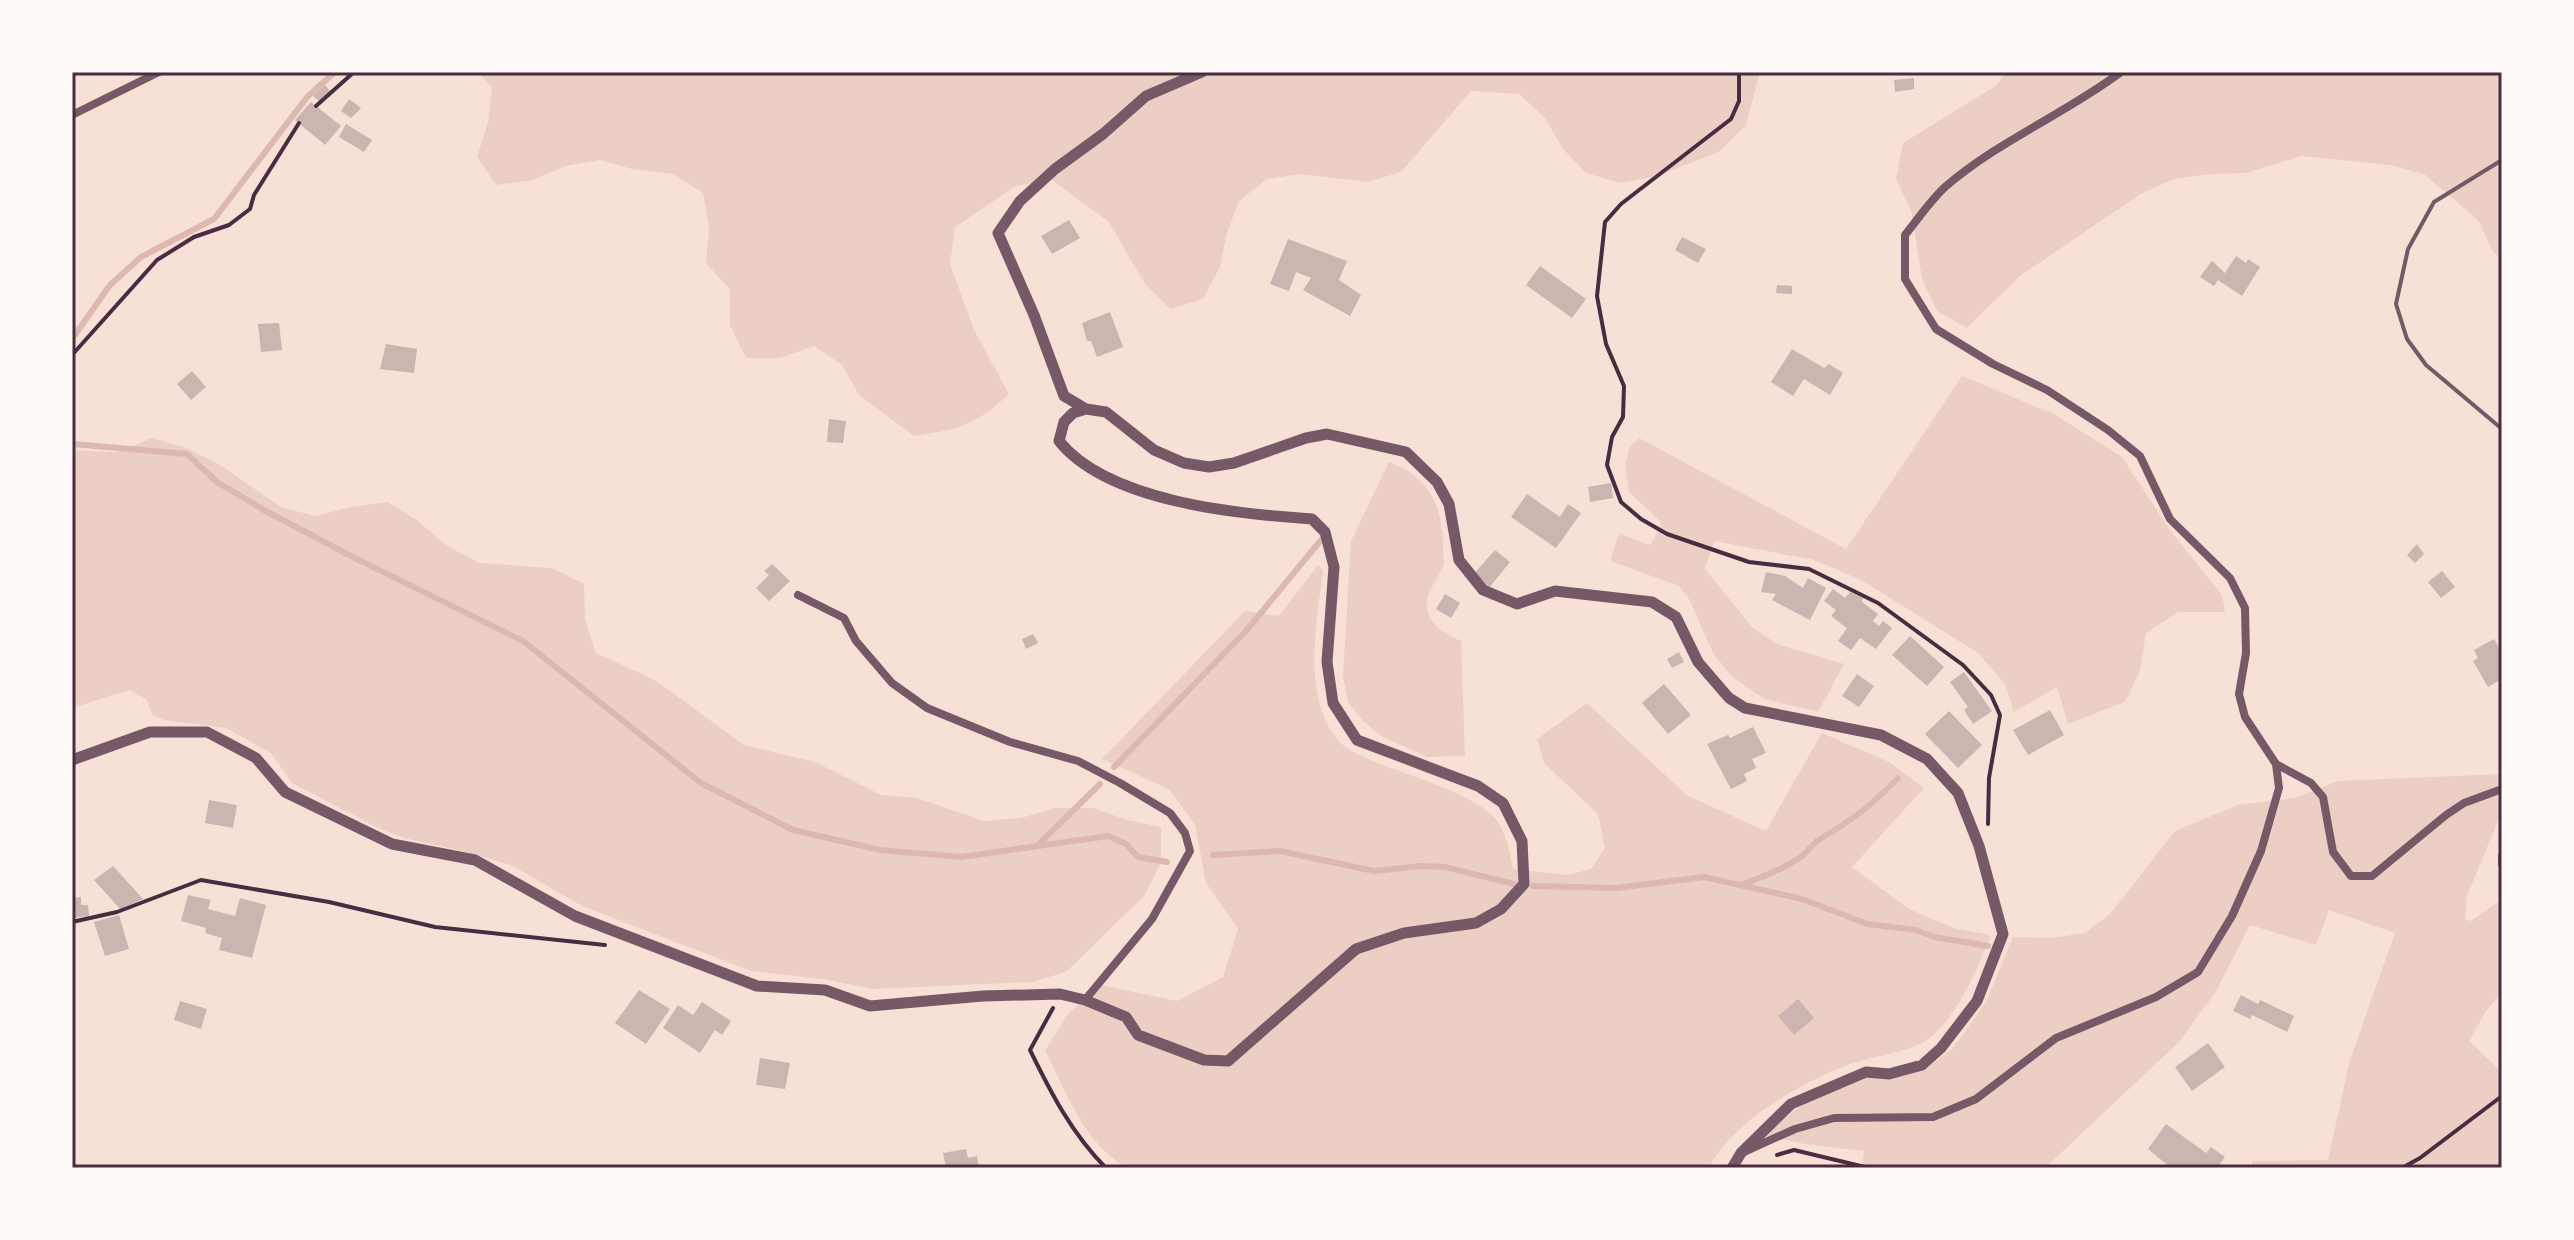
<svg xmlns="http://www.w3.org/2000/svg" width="2574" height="1240" viewBox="0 0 2574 1240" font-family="'Noto Serif',serif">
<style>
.green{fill:#ebcfc5}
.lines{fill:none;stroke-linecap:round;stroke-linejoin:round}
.stream{stroke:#dcb8b0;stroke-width:6}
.building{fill:#ccb4b1}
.path{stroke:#4a2c40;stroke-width:4}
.service{stroke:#755966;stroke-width:4}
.minor{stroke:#755966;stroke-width:8}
.tertiary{stroke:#755966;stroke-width:11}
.neatline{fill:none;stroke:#4a2c40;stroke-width:3}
</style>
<rect width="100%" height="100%" fill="#f7e1d7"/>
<!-- green -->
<path class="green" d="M478 72H1760L1746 125 1719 152 1654 177 1620 183 1586 173 1563 149 1545 118 1519 94 1471 91 1401 172 1368 182 1300 174 1267 179 1239 201 1227 233 1220 267 1203 299 1170 309 1145 284 1109 222 1052 180 1016 186 955 227 950 264 974 330 1009 394C974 426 961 429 914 436L859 395 842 365 814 346 780 358H746L730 325V290L706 263 709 228 703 193 673 174 632 169 599 160 565 166 533 180 496 185 477 157 488 122 492 88Z
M2005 72H2502V259L2493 252 2478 220 2424 174 2390 165 2302 156 2246 173 2210 174 2175 179 2142 193 2020 276 1967 328 1937 311 1922 279 1911 210 1896 179 1903 143 1997 85Z
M1962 376 2054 414 2122 457 2170 530 2222 595 2225 612H2178L2146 633 2140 671 2125 702 2068 724 2057 687 2014 712 2005 684 1978 653 1861 580 1814 560 1714 541 1705 569 1752 627 1777 644 1844 664 1818 712 1764 699 1731 676 1713 653 1689 599 1679 586 1610 561 1619 533 1650 545 1662 523 1629 492 1625 465 1630 446 1639 438 1846 549Z
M152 438 187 448 220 465 281 507 315 516 351 507 388 502 418 521 446 545 479 563 552 568 584 584 585 620 596 653 655 680 744 745 815 762 881 795 917 798 984 821 1021 818 1055 808H1093L1127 820 1161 827V863L1144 896 1066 972 1032 982 873 989 823 979 751 971 582 906 513 866 467 852 404 838 378 828 292 783 271 753 226 728 164 720 152 715 147 700 130 690 72 708V450L117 452Z
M1389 462C1428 477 1441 502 1443 543 1443 549 1444 556 1444 562 1441 578 1424 591 1427 608 1429 626 1447 634 1461 641L1465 756 1427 757 1381 736 1363 721 1348 702 1343 676 1351 541Z
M1318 565 1323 570C1317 622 1302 693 1336 738 1345 750 1365 758 1378 763 1410 776 1479 795 1498 822 1507 835 1510 854 1513 869L1568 875 1591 869 1605 848 1598 814 1544 763 1537 739 1587 703 1688 796 1766 831 1822 733 1889 762 1924 788 1852 867 1909 909 1954 928 1991 935C1977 970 1956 1023 1922 1043 1905 1052 1881 1055 1863 1060 1811 1076 1735 1118 1709 1168H1128C1085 1146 1066 1091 1045 1051L1068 1014 1100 985 1177 1001 1223 977 1238 929 1206 883 1195 825 1169 789 1102 759 1245 611 1279 616Z
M2502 774V811L2467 896 2465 919 2471 921 2502 899V992L2486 1011 2469 1041 2502 1072V1168H2252V1161L2328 1160 2349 1063 2395 933 2329 910 2316 945 2250 925 2215 993 2179 1042 2045 1168H1862L1864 1151 1805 1144 1766 1136 1767 1132 1807 1101 1864 1076 1898 1077 1927 1068 1952 1049 1986 1002 2013 937 2052 938 2085 933 2111 913 2175 831 2238 805 2295 798 2338 781Z"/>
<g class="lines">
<!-- stream -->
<path class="stream" d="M72 339 110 285 141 257 214 219 308 96 335 72
M72 444 187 454 217 482 264 510 351 556 523 641 701 783 793 830 880 850 961 857 1108 836 1126 844 1138 857 1167 862
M1114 767 1246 631 1321 540
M1039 844 1100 784
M1213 855 1280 851 1374 871 1420 866 1445 867 1514 884
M1741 885C1761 877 1785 869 1802 856 1809 850 1813 843 1820 839 1855 818 1870 807 1898 778
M1533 886 1616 888 1704 877 1802 899 1867 924 1916 930 1934 937 1988 946"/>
</g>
<!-- building -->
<path class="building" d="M1914 78V89L1895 92 1894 80Z
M325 85 330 91 319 101 313 96Z
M349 99 361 108 351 118 341 111Z
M311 102 341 126 325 145 295 120Z
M346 124 372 140 364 152 339 137Z
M1069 220 1080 238 1052 254 1041 236Z
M1682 237 1706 249 1698 263 1675 250Z
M1288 239 1347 261 1339 280 1361 295 1350 316 1303 290 1311 278 1296 272 1289 291 1270 284Z
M2236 256 2246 263 2248 259 2260 267 2242 296 2218 280 2214 286 2200 277 2212 261 2225 273Z
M1540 266 1586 299 1572 318 1526 285Z
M1777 285 1792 286V294L1776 293Z
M1110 312 1123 347 1097 357 1091 341H1087L1082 323Z
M279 323 282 350 261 352 258 324Z
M386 344 417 349 414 373 380 369Z
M1792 349 1824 368 1829 364 1843 373 1830 395 1804 379 1793 396 1771 382Z
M192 371 206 387 191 400 177 384Z
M829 419 846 421 843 443 827 442Z
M1611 483 1613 498 1590 502 1588 487Z
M1527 494 1560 517 1568 504 1581 513 1556 548 1511 517Z
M2417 544 2424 554 2415 563 2407 555Z
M1495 550 1510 562 1488 589 1472 576Z
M772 564 790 581 769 601 756 588 769 575 764 571Z
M2442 571 2455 587 2441 598 2428 582Z
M1766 572 1785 576 1803 588 1808 578 1826 588 1810 620 1772 600 1776 594 1761 592Z
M1833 589 1845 598 1850 592 1863 598 1862 602 1878 614 1873 621 1879 626 1883 621 1892 628 1876 649 1860 638 1851 650 1838 641 1847 628 1831 616 1836 610 1824 601Z
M1445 594 1460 603 1451 618 1436 609Z
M1033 634 1038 643 1026 649 1022 639Z
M1910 636 1944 667 1927 686 1892 655Z
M2494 639 2502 653V679L2488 687 2473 661 2478 658 2474 650Z
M1679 652 1684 662 1672 668 1667 659Z
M1964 672 1992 711 1973 724 1964 710 1968 707 1950 682Z
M1857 674 1874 686 1859 707 1842 696Z
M1664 684 1691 715 1668 734 1642 703Z
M2050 710 2064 735 2028 755 2013 730Z
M1949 711 1982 745 1958 768 1925 734Z
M1753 727 1766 753 1752 759 1756 768 1744 774 1747 781 1731 789 1707 744 1728 735 1730 738Z
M209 800 237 805 233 828 205 823Z
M113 866 143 899 120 909 94 880Z
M188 895 211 900 208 909 235 916 240 898 266 905 252 958 219 950 222 938 205 933 206 928 181 921Z
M81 897V905H88L89 916 72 918V898Z
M119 915 129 949 105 956 94 922Z
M639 990 670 1009 646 1044 615 1023Z
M2241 995 2258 1004 2260 1000 2294 1016 2287 1032 2252 1015 2250 1019 2233 1011Z
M1798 999 1814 1018 1794 1035 1778 1016Z
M180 1001 207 1009 201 1029 174 1020Z
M702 1002 731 1021 722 1035 715 1030 700 1053 663 1028 678 1005 693 1015Z
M2208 1043 2225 1067 2192 1091 2175 1067Z
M760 1058 790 1063 785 1089 756 1085Z
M2166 1124 2206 1153 2211 1147 2225 1157 2217 1168H2196L2193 1166 2191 1168H2171L2148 1149Z
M966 1149 968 1158 977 1156 979 1166 946 1168 943 1153Z"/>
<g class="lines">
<!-- path -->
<path class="path" d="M1739 72V101L1731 119 1621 204 1605 222 1597 296 1606 344 1624 386 1623 417 1612 437 1607 465 1621 502 1641 519 1667 534 1749 562 1809 569 1878 603 1963 665 1991 695 2000 715 1989 778 1988 824
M316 106 354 72
M72 355 157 260 194 237 229 225 250 209 254 195 299 123
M72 922 117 912 201 880 329 902 435 927 605 945
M1053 1008 1030 1050C1051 1093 1072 1134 1106 1168
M1777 1155 1794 1150 1869 1168
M2402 1168 2420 1158 2502 1096"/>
<!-- service -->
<path class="service" d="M2502 160 2434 202 2408 249 2396 304 2407 339 2426 365 2502 429"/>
<!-- minor -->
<path class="minor" d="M72 115 159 72
M798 595 844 618 856 641 892 683 927 708 1010 742 1078 761 1120 783 1170 813 1185 833 1190 851 1152 919 1085 1000
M2276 764 2311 783 2323 797 2333 852 2351 876H2372L2446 815 2464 803 2502 789
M2502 856V864
M1746 1151 1795 1129 1834 1118 1933 1117 1976 1099 2056 1038 2156 997 2198 972 2232 916 2261 851 2279 788 2276 764 2245 717 2239 694 2246 653 2245 608 2230 578 2170 519 2140 456 2108 430 2047 390 1993 364 1936 329 1905 279V235C1918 219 1930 201 1945 187 1998 141 2065 114 2121 72"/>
<!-- tertiary -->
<path class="tertiary" d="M1086 409 1064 396 1034 315 998 233 1020 201 1055 169 1103 134 1146 96 1202 72
M72 760 150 732H207L256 758 285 792 392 844 475 860 575 916 757 986 825 990 870 1006 983 996 1060 994 1085 1000 1126 1017 1138 1035 1204 1060 1228 1061 1356 949 1404 933 1476 923 1501 909 1524 884 1522 841 1503 803 1478 786 1357 740 1333 703 1327 662 1334 567 1325 532 1312 519C1238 514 1108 502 1059 441L1064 422 1073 413 1086 409 1106 412 1154 450 1184 463 1209 467 1234 463 1306 438 1327 434 1406 452 1437 482 1449 504 1459 560 1483 590 1517 604 1555 591 1652 602 1676 617 1698 662 1729 698 1745 708 1881 735 1927 759 1958 793 1979 846 2003 934 1977 1001 1941 1048 1922 1065 1889 1074 1866 1072 1791 1104 1741 1153 1732 1168"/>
</g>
<!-- border -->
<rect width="2574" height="1240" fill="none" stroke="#fffaf5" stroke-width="148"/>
<rect x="74" y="74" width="2426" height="1092" class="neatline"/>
</svg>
